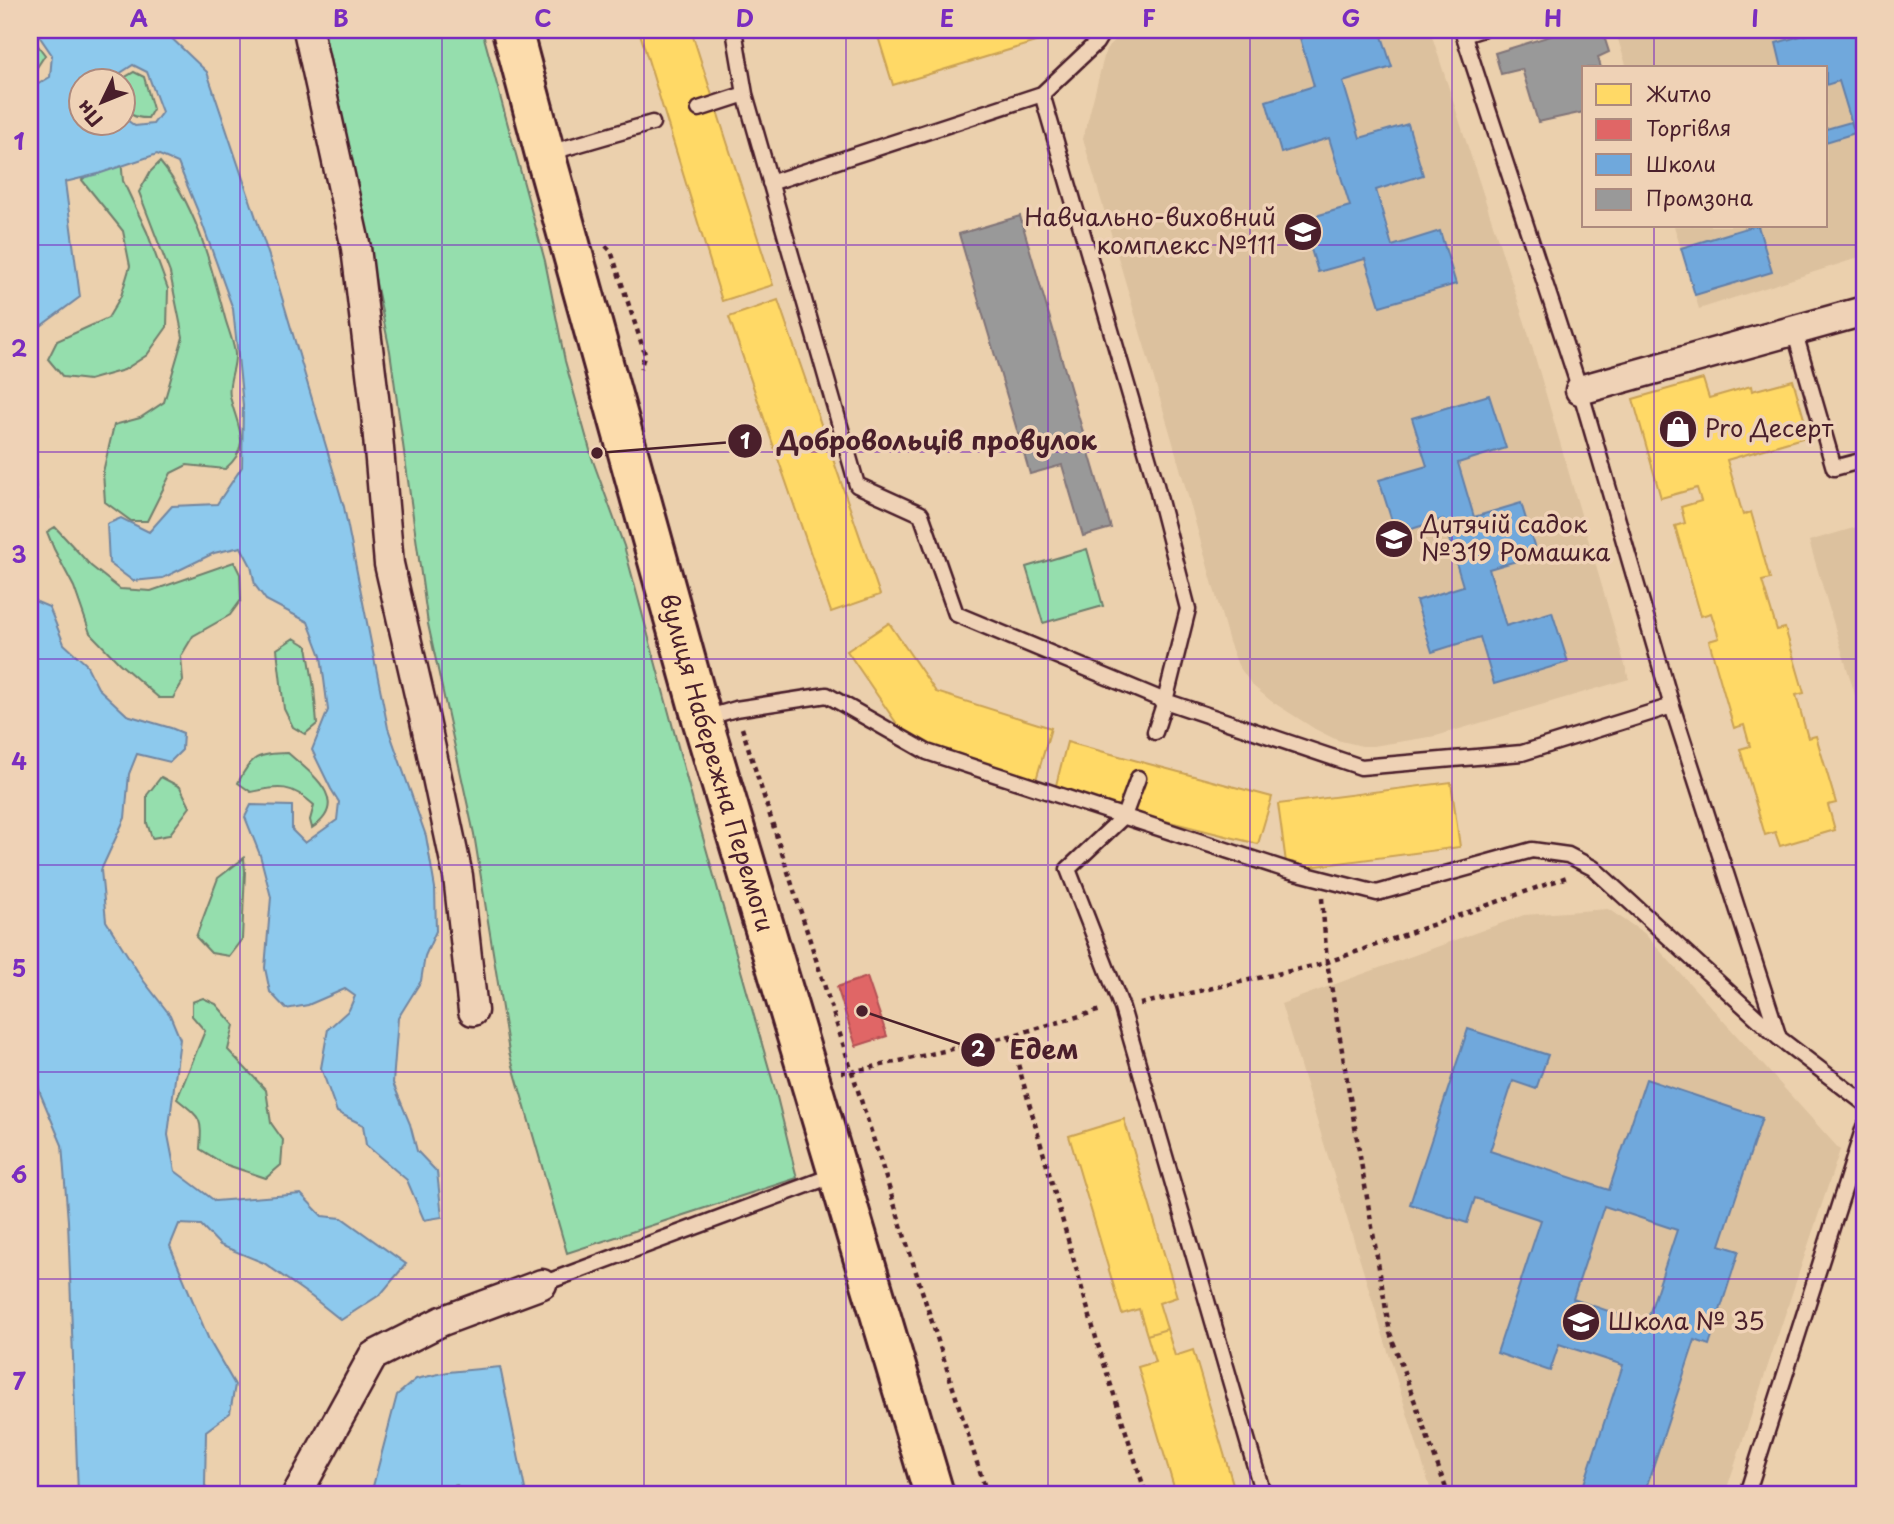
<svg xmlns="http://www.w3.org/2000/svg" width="1894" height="1524" viewBox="0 0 1894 1524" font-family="'Playpen Sans',sans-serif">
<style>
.built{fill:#dcc19e}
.green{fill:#95dead;stroke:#707e6c;stroke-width:2}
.water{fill:#8dc9ed;stroke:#72859f;stroke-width:2;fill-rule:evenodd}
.homes{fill:#ffd966;stroke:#c9a154;stroke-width:2}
.shops{fill:#e06666;stroke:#b35154;stroke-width:2}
.schools{fill:#6fa8dc;stroke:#647fa7;stroke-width:2;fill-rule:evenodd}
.industry{fill:#999;stroke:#817478;stroke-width:2}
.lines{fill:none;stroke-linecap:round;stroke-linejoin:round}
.lane-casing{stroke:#4a1f2b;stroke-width:19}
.street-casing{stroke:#4a1f2b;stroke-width:33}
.primary-casing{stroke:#4a1f2b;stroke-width:44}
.path{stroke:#4a1f2b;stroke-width:4.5;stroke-dasharray:5 5;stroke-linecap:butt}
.lane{stroke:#efd2b6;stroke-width:14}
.street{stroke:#efd2b6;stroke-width:28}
.primary{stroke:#fcdcac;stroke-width:38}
.grid{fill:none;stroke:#7b2cbf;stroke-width:2;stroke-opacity:0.55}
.labels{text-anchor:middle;stroke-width:7;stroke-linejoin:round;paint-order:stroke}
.poi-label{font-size:24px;fill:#4a1f2b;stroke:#efd2b6;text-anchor:start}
.street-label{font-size:24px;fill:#4a1f2b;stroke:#efd2b6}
.leader{fill:none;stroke:#4a1f2b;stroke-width:2.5}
.callout-dot{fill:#4a1f2b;stroke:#efd2b6;stroke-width:2.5}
.mark-label{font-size:21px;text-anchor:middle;font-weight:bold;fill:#fff}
.callout-label{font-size:26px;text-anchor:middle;font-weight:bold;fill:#4a1f2b;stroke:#efd2b6;stroke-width:7;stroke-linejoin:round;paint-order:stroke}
.neatline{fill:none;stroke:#7b2cbf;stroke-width:2.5}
.grid-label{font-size:23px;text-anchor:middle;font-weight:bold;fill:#7b2cbf}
</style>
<rect width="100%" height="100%" fill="#ebd0ad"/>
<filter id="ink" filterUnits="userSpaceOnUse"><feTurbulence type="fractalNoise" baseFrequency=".0143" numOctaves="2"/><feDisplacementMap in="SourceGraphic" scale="14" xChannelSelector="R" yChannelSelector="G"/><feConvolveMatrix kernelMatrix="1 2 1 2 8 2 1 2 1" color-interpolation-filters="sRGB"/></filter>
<g filter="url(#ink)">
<!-- built -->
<path class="built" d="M1126 30H1430L1526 326 1629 679 1436 736 1373 746H1362L1337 740 1315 729 1271 701 1252 685 1238 665 1229 642 1171 436 1083 139 1106 49Z
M1615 30H1864V256L1699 309 1674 226H1826V68H1627Z
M1864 525V725L1809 541Z
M1608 909 1644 933 1840 1150 1725 1494H1432L1281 1004 1524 915Z"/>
<!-- green -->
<path class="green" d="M324 30H482L545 261 565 361 593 461 624 546 696 813 776 1093 797 1178 567 1253 509 1052 474 834 428 624 390 351Z
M30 35 45 55 30 78Z
M134 72 144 77 153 109 148 118C122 119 119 99 124 78Z
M121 159 123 181 147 232 168 289 167 327 147 355 124 370 89 380 63 377 48 359 57 341 108 318 121 296 130 266 123 231 82 180 98 164Z
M160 162C196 205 211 265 225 318 228 329 234 343 235 354 236 368 227 383 230 396 236 425 254 445 225 469L187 465 171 473 147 521H131L105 502 103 472 114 425 140 418 164 402 183 337 170 273 139 192 150 172Z
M55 527 91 566 120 589 151 591 234 562 240 574 241 600 230 615 193 636 181 656 183 681 173 698H159L119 663 90 633 74 587 54 549 47 532Z
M1087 549 1103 606 1043 623 1026 567Z
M294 638 307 646 314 688 317 724 305 734 293 727 284 709 277 649Z
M288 753C311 773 352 802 312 828L310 820 314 805C291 784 280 786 251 792L238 783C251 755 258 754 288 753Z
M161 777 180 787 190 807 169 835 152 838 147 823V795Z
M244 858 245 871 242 939 229 956 211 953 196 937 218 878Z
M203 998 216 1004 234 1025 228 1050 266 1090 271 1123 283 1140 281 1165 266 1178 224 1164 200 1149C202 1118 202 1119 177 1099L205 1031 192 1016V1002Z"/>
<!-- water -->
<path class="water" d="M35 30H163L207 72 275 274 344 507 388 728 426 836 435 888 436 931 425 956 421 981 398 1018 393 1083 410 1124 417 1151 437 1172 442 1217 424 1220 407 1180 366 1145 363 1125 337 1112 321 1068 328 1029 349 1010 355 996 345 989 308 1005 286 1009 270 992 265 968 271 897 260 855 245 817 251 805 292 806V830L305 843 337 820 339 802 331 789 312 750 328 710 321 656 308 622 266 600 255 585 251 566 241 547 214 553 163 578 133 581 109 563 107 524 121 518 149 532 172 506 217 504 242 467 243 405 233 309 197 209 178 163 157 154 98 174 65 182 80 297 30 334V89L50 77 52 55ZM133 65 147 72 162 112 153 124 135 126 123 117 122 122H80V80H114L119 74Z
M30 455 33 459 37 500 30 559Z
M30 599 49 607 64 644 86 664 98 688 127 715 171 728 183 733 182 750 170 762 137 754 129 774 125 818 101 870 106 921 143 980 170 1015 180 1039 168 1135 175 1171 215 1201 301 1194 322 1216 342 1218 406 1264 381 1294 341 1320 312 1297 264 1263 220 1245 201 1225 179 1224 170 1246 209 1340 235 1385 230 1413 206 1431 205 1486 209 1494H78L68 1221 62 1145 40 1093 30 1050Z
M500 1367 526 1494H465L457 1485 434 1490 429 1494H371L397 1395 416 1379 448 1372Z"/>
<!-- homes -->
<path class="homes" d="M639 30H691L773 285 722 301Z
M876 30H1071L1072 31 893 85Z
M778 300 880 595 831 612 729 317Z
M1703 379 1709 398 1751 386 1752 391 1793 380 1809 436 1727 460 1743 515 1751 512 1770 579 1762 581 1777 630 1785 628 1804 693 1796 695 1808 738 1816 736 1836 803 1828 805 1835 830 1780 846 1775 832 1765 835 1740 749 1750 746 1744 725 1734 728 1709 641 1719 638 1711 613 1701 616 1675 526 1685 523 1681 507 1701 501 1697 488 1661 498 1633 399Z
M889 623 936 692 1051 728 1036 780 908 740 847 651Z
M1067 742 1272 797 1258 844 1054 793Z
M1451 782 1460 847 1287 870 1278 804Z
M1124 1119 1177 1297 1159 1303 1167 1329 1147 1335 1139 1309 1122 1314 1069 1136Z
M1167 1329 1175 1356 1193 1350 1236 1494H1176L1138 1367 1155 1362 1147 1335Z"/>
<!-- shops -->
<path class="shops" d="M867 977 887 1036 856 1046 837 987Z"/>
<!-- schools -->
<path class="schools" d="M1329 30H1380L1392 67 1343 82 1360 138 1408 124 1423 175 1376 190 1392 246 1440 231 1456 284 1380 306 1365 259 1318 272 1302 220 1350 206 1329 138 1281 153 1266 101 1314 86 1300 38Z
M1822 30H1854L1864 64V135L1856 137 1839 81 1826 85V68H1782L1776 43Z
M1851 122 1855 133 1826 142V129Z
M1753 226H1758L1772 272 1695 295 1681 248Z
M1489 395 1506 448 1458 463 1474 517 1521 503 1537 555 1489 569 1506 626 1552 612 1568 662 1494 684 1480 637 1432 652 1416 601 1463 586 1443 519 1396 534 1379 480 1427 466 1412 418Z
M1468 1029 1548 1055 1536 1089 1513 1081 1490 1151 1609 1190 1646 1079 1762 1118 1720 1245 1739 1251 1709 1345 1695 1340 1644 1494H1586L1581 1493 1623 1365 1559 1344 1550 1371 1497 1353 1541 1220 1475 1198 1467 1223 1410 1204ZM1604 1206 1677 1230 1646 1324 1573 1299Z"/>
<!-- industry -->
<path class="industry" d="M1570 30H1602L1609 52 1598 57 1601 68H1584V112L1538 122 1522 69 1501 74 1495 53Z
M1020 216 1111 528 1083 536 1062 465 1030 474 959 234Z"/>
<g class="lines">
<!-- lane casing -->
<g class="lane-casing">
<path id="lane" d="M734 30 745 94 857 485 921 514 956 614 1165 701 1155 732
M1462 30 1580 390 1672 706 1779 1038 1864 1103
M1464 35 1480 30
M1042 94 1155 481 1188 609 1165 701 1361 767 1522 753 1672 706
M699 109 745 94
M545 154 652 123
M770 183 1042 94 1096 43 1104 30
M1794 330 1834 468 1864 460
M702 719 736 709 827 695 927 752 1287 870 1377 893 1532 850 1568 855 1593 868 1779 1038
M1138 778 1124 816 1068 869 1122 1008 1263 1494
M542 1284 837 1174
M1747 1494 1864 1127"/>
</g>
<!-- street casing -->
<g class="street-casing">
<path id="street" d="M308 30 356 248 376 414 389 564 424 716 458 876 473 1011
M1580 390 1864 311
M297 1494 373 1356 442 1321 542 1284"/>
</g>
<!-- primary casing -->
<g class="primary-casing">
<g id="primary">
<path id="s1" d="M512 30 545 154 702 719 934 1494"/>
</g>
</g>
<!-- path -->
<path class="path" d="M606 246 611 251 645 354 640 369
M742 728 987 1494
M1322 898 1327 962 1390 1333 1448 1494
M1140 1004 1322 964 1567 877
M1010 1036 1098 1345 1146 1494
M841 1072H851L1010 1036 1101 1010"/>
<!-- lane -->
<use href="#lane" class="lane"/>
<!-- street -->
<use href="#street" class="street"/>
<!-- primary -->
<use href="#primary" class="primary"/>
</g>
</g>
<!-- grid -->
<path class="grid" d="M240 30V1494M442 30V1494M644 30V1494M846 30V1494M1048 30V1494M1250 30V1494M1452 30V1494M1654 30V68M1654 226V1494M30 245H1864M30 452H1864M30 659H1864M30 865H1864M30 1072H1864M30 1279H1864"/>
<!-- icons -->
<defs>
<g id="school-disc" transform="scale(2.0125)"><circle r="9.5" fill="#4a1f2b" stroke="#efd2b6"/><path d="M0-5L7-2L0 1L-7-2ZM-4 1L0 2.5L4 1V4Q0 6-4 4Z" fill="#fff"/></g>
<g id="shop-disc" transform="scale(2.0125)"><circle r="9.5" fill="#4a1f2b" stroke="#efd2b6"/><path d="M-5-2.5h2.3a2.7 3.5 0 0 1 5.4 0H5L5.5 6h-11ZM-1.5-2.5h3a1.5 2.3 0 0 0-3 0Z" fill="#fff"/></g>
</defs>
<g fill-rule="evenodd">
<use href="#school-disc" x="1303" y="232"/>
<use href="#shop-disc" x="1678" y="429"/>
<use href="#school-disc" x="1394" y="539"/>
<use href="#school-disc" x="1581" y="1322"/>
</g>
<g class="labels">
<!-- poi labels -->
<g class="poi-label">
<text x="1276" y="226" text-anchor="end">Навчально-виховний<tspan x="1276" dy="28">комплекс №111</tspan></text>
<text x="1705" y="437">Pro Десерт</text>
<text x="1421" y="533">Дитячій садок<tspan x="1421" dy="28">№319 Ромашка</tspan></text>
<text x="1608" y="1330">Школа № 35</text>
</g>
<!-- street labels -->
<g class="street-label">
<text dy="8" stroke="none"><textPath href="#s1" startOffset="761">вулиця Набережна Перемоги</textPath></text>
</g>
</g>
<!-- callouts -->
<path class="leader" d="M597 453L745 441M862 1011L978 1050"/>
<g class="callout-dot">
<circle cx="597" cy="453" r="7"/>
<circle cx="862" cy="1011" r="7"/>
<circle cx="745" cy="441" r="18"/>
<circle cx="978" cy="1050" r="18"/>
</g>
<g class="mark-label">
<text x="745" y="449">1</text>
<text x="978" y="1057">2</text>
</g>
<g class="callout-label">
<text x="937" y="450">Добровольців провулок</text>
<text x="1044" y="1059">Едем</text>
</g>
<!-- margin -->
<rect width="1894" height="1524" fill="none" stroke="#efd2b6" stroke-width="77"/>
<!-- legend -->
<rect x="1582" y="66" width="245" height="161" fill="#efd2b6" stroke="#ad8a7e" stroke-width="2"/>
<rect x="1596" y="84" width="35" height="21" fill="#ffd966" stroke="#ad8a7e" stroke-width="2"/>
<text x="1646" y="102" font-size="21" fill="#4a1f2b">Житло</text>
<rect x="1596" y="119" width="35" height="21" fill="#e06666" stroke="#ad8a7e" stroke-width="2"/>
<text x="1646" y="136" font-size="21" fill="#4a1f2b">Торгівля</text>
<rect x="1596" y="154" width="35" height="21" fill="#6fa8dc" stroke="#ad8a7e" stroke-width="2"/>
<text x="1646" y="172" font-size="21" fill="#4a1f2b">Школи</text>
<rect x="1596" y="189" width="35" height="21" fill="#999999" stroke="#ad8a7e" stroke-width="2"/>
<text x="1646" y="206" font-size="21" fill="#4a1f2b">Промзона</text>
<!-- north arrow -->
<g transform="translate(102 102) rotate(227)"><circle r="33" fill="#efd2b6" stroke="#ad8a7e" stroke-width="2"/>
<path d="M0-5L12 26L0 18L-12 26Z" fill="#4a1f2b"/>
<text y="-10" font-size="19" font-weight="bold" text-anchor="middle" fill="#4a1f2b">Пн</text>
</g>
<rect x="38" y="38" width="1818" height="1448" class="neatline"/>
<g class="grid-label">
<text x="139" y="27">A</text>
<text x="341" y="27">B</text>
<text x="543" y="27">C</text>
<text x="745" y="27">D</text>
<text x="947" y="27">E</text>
<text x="1149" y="27">F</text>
<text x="1351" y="27">G</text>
<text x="1553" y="27">H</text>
<text x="1755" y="27">I</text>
<text x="19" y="150">1</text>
<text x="19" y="357">2</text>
<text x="19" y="563">3</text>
<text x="19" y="770">4</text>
<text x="19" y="977">5</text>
<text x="19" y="1183">6</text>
<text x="19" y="1390">7</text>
</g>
</svg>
